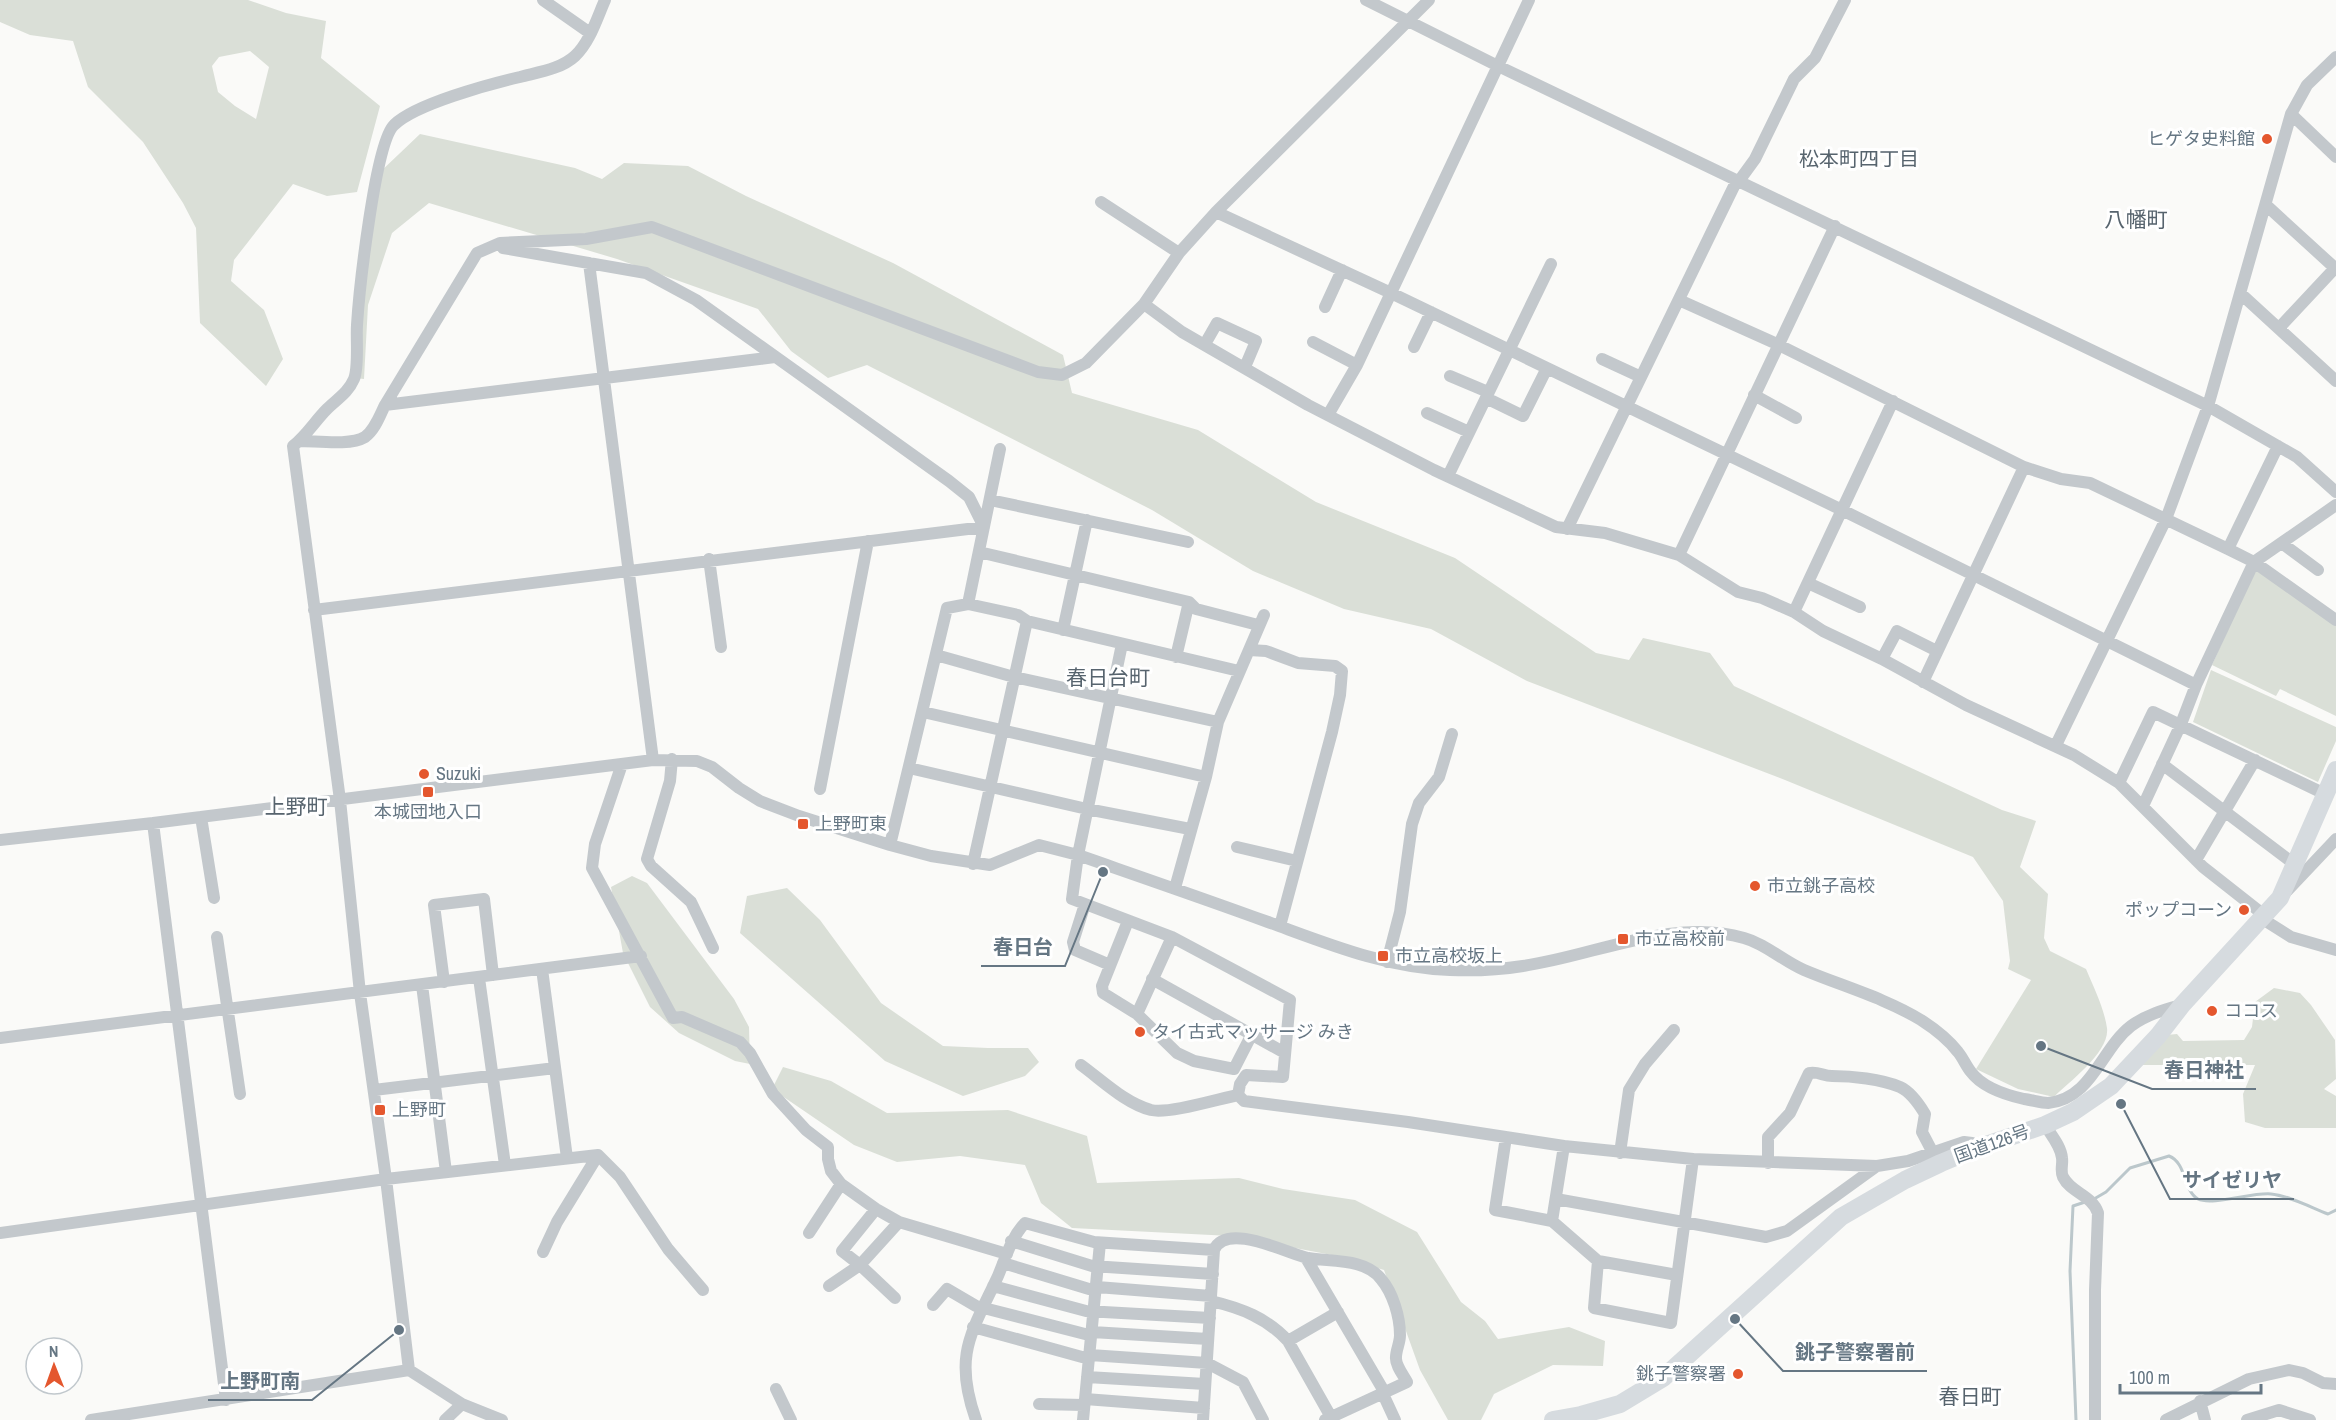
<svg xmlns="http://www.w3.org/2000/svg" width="2336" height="1420" viewBox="0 0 2336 1420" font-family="'Archivo Narrow','Noto Sans JP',sans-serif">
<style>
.green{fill:#dadfd7;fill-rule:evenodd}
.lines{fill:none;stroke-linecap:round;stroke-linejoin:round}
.stream{stroke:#bbc7cb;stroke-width:3}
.minor{stroke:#c3c8cc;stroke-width:12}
.highway{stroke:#d6dbdf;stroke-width:18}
.poi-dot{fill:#e4572e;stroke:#fff;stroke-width:2}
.labels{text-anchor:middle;stroke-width:6;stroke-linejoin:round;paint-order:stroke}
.poi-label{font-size:18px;fill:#657683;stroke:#fff;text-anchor:start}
.street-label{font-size:18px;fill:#657683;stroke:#fff}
.neighbourhood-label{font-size:20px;fill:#57646e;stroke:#fff}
.quarter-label{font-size:21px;fill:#57646e;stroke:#fff}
.leader{fill:none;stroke:#657683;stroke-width:2}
.callout-dot{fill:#657683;stroke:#fff;stroke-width:2}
.callout-label{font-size:20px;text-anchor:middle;font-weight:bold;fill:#657683;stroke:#fff;stroke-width:6;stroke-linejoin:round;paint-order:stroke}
</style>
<rect width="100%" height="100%" fill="#fafaf8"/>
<!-- green -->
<path class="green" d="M0 0H248L286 13 326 21 321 58 380 106 357 192 327 196 293 184 234 260 231 281 264 310 283 359 266 386 200 323 196 228 183 203 143 142 88 87 73 41 30 35 0 22ZM250 51 269 67 256 119 235 106 218 92 212 66 219 57Z
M420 134 575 168 602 179 624 163 688 166 746 196 893 263 1063 355 1072 393 1198 430 1316 502 1455 558 1596 653 1629 660 1643 638 1710 653 1734 686 2002 810 2036 821 2020 867 2048 894 2044 938 2050 951 2086 969C2094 988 2104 1008 2107 1028 2110 1052 2070 1081 2054 1097L2018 1089 1976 1069 2031 980 2008 969 2010 961 2003 901 1973 857 1785 780 1527 681 1431 629 1344 609 1253 571 1152 510 867 365 828 378 791 351 758 309 617 259 429 203 392 233 368 305 364 379 355 378 378 174Z
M2259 571 2336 624V716L2280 689 2276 696 2212 665 2253 573Z
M2211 670 2336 727V741L2318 782 2193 722Z
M632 876 647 883 734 999 749 1027 750 1064 735 1061 679 1033 650 1007 623 953 611 887Z
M787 888 820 920 881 1003 943 1046 988 1048H1028L1039 1062 1025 1076 963 1096 885 1061 740 933 747 896Z
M2274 988 2300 993 2311 1005 2335 1040 2336 1079 2324 1089 2336 1096V1128H2265L2245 1122 2243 1094 2255 1065H2136L2166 1035 2177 1034 2183 1041 2244 1040 2252 1027 2255 1002Z
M783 1067 831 1081 887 1113 1008 1110 1087 1136 1097 1183 1239 1178 1283 1189 1355 1200 1417 1232 1461 1302 1485 1321 1498 1339 1569 1327 1605 1341 1603 1366 1553 1365 1494 1394 1481 1420H1448L1420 1370 1384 1270 1337 1256 1231 1236 1072 1228 1041 1203 1025 1165 960 1156 897 1162 854 1145 772 1089Z"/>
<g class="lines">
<!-- stream -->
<path class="stream" d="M2094 1199 2106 1192 2130 1168 2169 1156C2187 1163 2183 1191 2198 1199 2212 1206 2253 1192 2271 1194 2290 1196 2310 1207 2328 1214L2336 1210
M2076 1420 2070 1271 2073 1206 2085 1202"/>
<!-- minor -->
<path class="minor" d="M543 0 590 33
M1366 0 1498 66 2208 406 2297 457 2336 492
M2291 114 2336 157
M1739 181 1755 159 1794 79 1815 58 1845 0
M1101 202 1179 253
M2266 205 2336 269
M1216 212 1391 293 1842 510 2196 685
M589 263 653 760
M2240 293 2336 381
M1679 300 1777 344 2024 467 2061 479 2090 483 2228 549 2254 562 2336 620
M1144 304 1182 332 1308 405 1434 470 1556 527 1605 533 1679 555 1738 592 1762 598 1794 612 1823 631 1882 659 1966 705 2074 755 2119 783 2203 867 2264 915
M1325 307 1342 270
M2279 328 2336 267
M1313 342 1357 365
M1205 344 1217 323 1256 341 1245 367
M1414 347 1431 312
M1602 359 1641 377
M1450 376 1488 392
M1754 395 1796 418
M1486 398 1523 416 1547 368
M385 405 775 357
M1427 413 1469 432
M1328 415 1357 365 1529 0
M299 441C317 441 350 446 365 437 375 430 380 415 385 405L477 253 500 243 586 239 652 227 1038 372 1062 375 1086 363 1144 304 1179 253 1216 212 1429 0
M1448 476 1551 264
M990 500 1188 542
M1567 529 1737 180
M2283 544 2318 570
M2228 549 2278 446
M979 552 1189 602 1196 609 1258 625
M1679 555 1835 226
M709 559 721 647
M1808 583 1860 607
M968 604 1000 449
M314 610 984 527 969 497 949 481 696 300 646 273 503 248
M1794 612 1893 401
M1063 630 1087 520
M1122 644 1078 855 1072 899 1172 937 1290 1000 1283 1077 1246 1075 1240 1084 1238 1095 1244 1101 1408 1122 1564 1146 1693 1159 1877 1166 1908 1161 1964 1142 1972 1143 1977 1148
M1249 650 1266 651 1298 663 1335 666 1342 671 1340 695 1332 732 1280 926
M936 655 1014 677 1218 722
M1176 657 1189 602
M1882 659 1897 631 1937 651
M1923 682 2024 467
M923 712 1206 777
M2056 745 2166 519 2208 406 2291 114 2307 85 2336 57
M672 759 670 781 647 859 651 866 691 902 713 948
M622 764 595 844 592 868 673 1018 682 1017 740 1042 750 1053 773 1094 806 1130 828 1147V1159L831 1171 841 1184 876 1209 899 1222 1007 1254
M2162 764 2293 863
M909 768 1087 809 1190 829
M2119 783 2153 712 2325 794
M820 789 868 541
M2143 806 2181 724 2196 685 2254 562 2336 505
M201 817 214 898
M153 823 226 1400
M0 840 153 823 653 760 697 761 712 767 739 788 760 801 799 816 890 845 931 856 990 865 1039 845 1078 855C1141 877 1205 899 1268 922 1326 943 1386 968 1450 970 1474 971 1498 970 1523 966 1594 956 1672 917 1744 938 1766 944 1783 961 1804 970 1842 986 1885 998 1921 1020 1935 1029 1948 1039 1958 1052 1963 1058 1966 1066 1971 1072 1983 1088 2006 1095 2024 1099 2032 1100 2041 1103 2048 1103 2092 1099 2101 1049 2131 1026 2146 1015 2163 1010 2181 1005
M890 845 947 608 968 604 1018 615 1027 621 1239 671
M1237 847 1297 861
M2196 860 2255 760
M973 864 1027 621
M1175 888 1206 777 1218 722 1264 615
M2287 891 2336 839
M1085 904 1073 942 1075 950 1110 965
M2261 918 2291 937 2336 950
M1128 921 1102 986 1103 993 1137 1014 1177 1053 1194 1061 1234 1069 1252 1034
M217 937 240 1094
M1387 962 1400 912 1412 824 1419 803 1439 777 1452 734
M542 969 567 1158
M479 978 505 1165
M1152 979 1285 1053
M444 982 434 905 484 899 493 975
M422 985 446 1172
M1137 1014 1172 937
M0 1038 641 956
M1081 1065C1103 1081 1125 1103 1151 1110 1169 1114 1218 1099 1238 1095
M374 1090 555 1068
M2045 1125C2051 1135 2061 1146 2062 1158 2063 1164 2060 1171 2063 1177 2071 1193 2092 1195 2098 1213L2095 1290V1420
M1506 1137 1495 1210 1552 1221 1598 1261 1594 1308 1671 1323 1693 1159
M1620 1153 1629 1090 1645 1064 1674 1030
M598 1155 620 1177 668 1249 703 1290
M1768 1163V1137L1790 1113 1809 1073C1818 1071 1823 1076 1832 1076 1852 1076 1881 1079 1900 1087 1911 1092 1919 1104 1925 1114L1922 1132 1933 1153
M1556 1199 1766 1237 1787 1231 1877 1166
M876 1209 842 1251 860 1265 895 1298
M1552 1221 1564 1146
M0 1233 386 1179 598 1155
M809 1233 841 1184
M1011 1241 1092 1266 1213 1274
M543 1252 557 1222 598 1155
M1306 1258 1385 1393
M1598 1261 1677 1275
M1003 1263 1089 1289 1097 1287 1211 1296
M829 1286 860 1265 899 1222
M993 1286 1086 1311 1210 1318
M1211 1301C1241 1308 1267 1318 1288 1341L1331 1417
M933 1305 947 1289 976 1306 1085 1334 1092 1332 1208 1339
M973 1327 1082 1357 1090 1355 1207 1363 1243 1382 1263 1420
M1288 1341 1338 1312
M1087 1377 1205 1384
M776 1389 791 1420
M1383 1394 1395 1420
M1085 1399 1204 1408
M2200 1401 2205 1420
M1039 1404 1084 1405
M91 1420 409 1370
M445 1420 462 1404
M502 1420 462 1404 409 1370 386 1179 360 993 340 800 293 446C306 436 315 421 327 409 337 399 348 393 354 379 359 367 356 339 357 325 359 293 375 143 394 125 415 104 490 84 520 77 539 72 561 69 575 56 590 42 597 18 605 0
M976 1420C953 1355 971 1334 998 1276 1006 1257 1011 1238 1025 1223L1094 1242 1214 1250
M1083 1420 1100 1243
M1203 1420 1214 1250C1226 1221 1289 1254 1308 1258 1331 1262 1365 1258 1381 1279 1393 1293 1400 1317 1400 1335 1400 1343 1396 1350 1396 1357 1395 1365 1404 1376 1407 1382L1325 1420
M2166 1420 2249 1379 2289 1370 2303 1373 2323 1383 2336 1384
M2247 1420 2279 1410 2310 1420"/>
<!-- highway -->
<path class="highway" d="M1553 1420 1581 1415 1620 1404 1663 1378 1841 1217 1905 1180 1941 1163 1977 1148 2045 1125 2073 1112 2111 1086 2158 1036 2182 1005 2280 898 2336 770"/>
</g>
<!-- markers -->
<g class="poi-dot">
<circle cx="2267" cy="139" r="6"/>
<circle cx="424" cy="774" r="6"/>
<rect x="422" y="786" width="12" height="12" rx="3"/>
<rect x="797" y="818" width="12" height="12" rx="3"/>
<circle cx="1755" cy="886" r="6"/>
<circle cx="2244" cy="910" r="6"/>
<rect x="1617" y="933" width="12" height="12" rx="3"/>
<rect x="1377" y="950" width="12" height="12" rx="3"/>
<circle cx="2212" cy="1011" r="6"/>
<circle cx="1140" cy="1032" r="6"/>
<rect x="374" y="1104" width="12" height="12" rx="3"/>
<circle cx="1738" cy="1374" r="6"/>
</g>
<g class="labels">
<!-- poi labels -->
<g class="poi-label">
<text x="2255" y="145" text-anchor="end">ヒゲタ史料館</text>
<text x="436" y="780">Suzuki</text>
<text x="428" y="818" text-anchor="middle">本城団地入口</text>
<text x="815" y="830">上野町東</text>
<text x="1767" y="892">市立銚子高校</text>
<text x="2232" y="916" text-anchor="end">ポップコーン</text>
<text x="1635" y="945">市立高校前</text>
<text x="1395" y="962">市立高校坂上</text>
<text x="2224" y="1017">ココス</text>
<text x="1152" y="1038">タイ古式マッサージ みき</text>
<text x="392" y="1116">上野町</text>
<text x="1726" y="1380" text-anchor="end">銚子警察署</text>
</g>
<!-- street labels -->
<g class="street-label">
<text transform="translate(1992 1144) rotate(-20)" y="6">国道126号</text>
</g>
<!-- neighbourhood labels -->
<g class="neighbourhood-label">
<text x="1859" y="166">松本町四丁目</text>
</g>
<!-- quarter labels -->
<g class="quarter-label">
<text x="2136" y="227">八幡町</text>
<text x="1108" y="685">春日台町</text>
<text x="296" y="814">上野町</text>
<text x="1970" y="1404">春日町</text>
</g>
</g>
<!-- callouts -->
<path class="leader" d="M1103 872L1065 966H981M2041 1046L2152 1089H2256M2121 1104L2170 1199H2294M1735 1319L1783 1371H1927M399 1330L312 1400H208"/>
<g class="callout-dot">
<circle cx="1103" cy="872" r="6"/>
<circle cx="2041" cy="1046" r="6"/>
<circle cx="2121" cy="1104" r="6"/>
<circle cx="1735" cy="1319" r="6"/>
<circle cx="399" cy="1330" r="6"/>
</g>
<g class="callout-label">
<text x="1023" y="954">春日台</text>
<text x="2204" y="1077">春日神社</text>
<text x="2232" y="1187">サイゼリヤ</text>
<text x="1855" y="1359">銚子警察署前</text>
<text x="260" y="1388">上野町南</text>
</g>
<!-- north arrow -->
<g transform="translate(54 1366) rotate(359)"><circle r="28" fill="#ffffff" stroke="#c1c8cd" stroke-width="1.5"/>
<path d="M0-4.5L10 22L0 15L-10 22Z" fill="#e4572e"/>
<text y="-9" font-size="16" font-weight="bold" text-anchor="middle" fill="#657683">N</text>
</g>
<!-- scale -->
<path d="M2120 1384v9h141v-9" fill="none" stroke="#657683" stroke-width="3"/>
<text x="2129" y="1384" font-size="18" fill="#657683" stroke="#ffffff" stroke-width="4.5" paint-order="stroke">100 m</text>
</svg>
